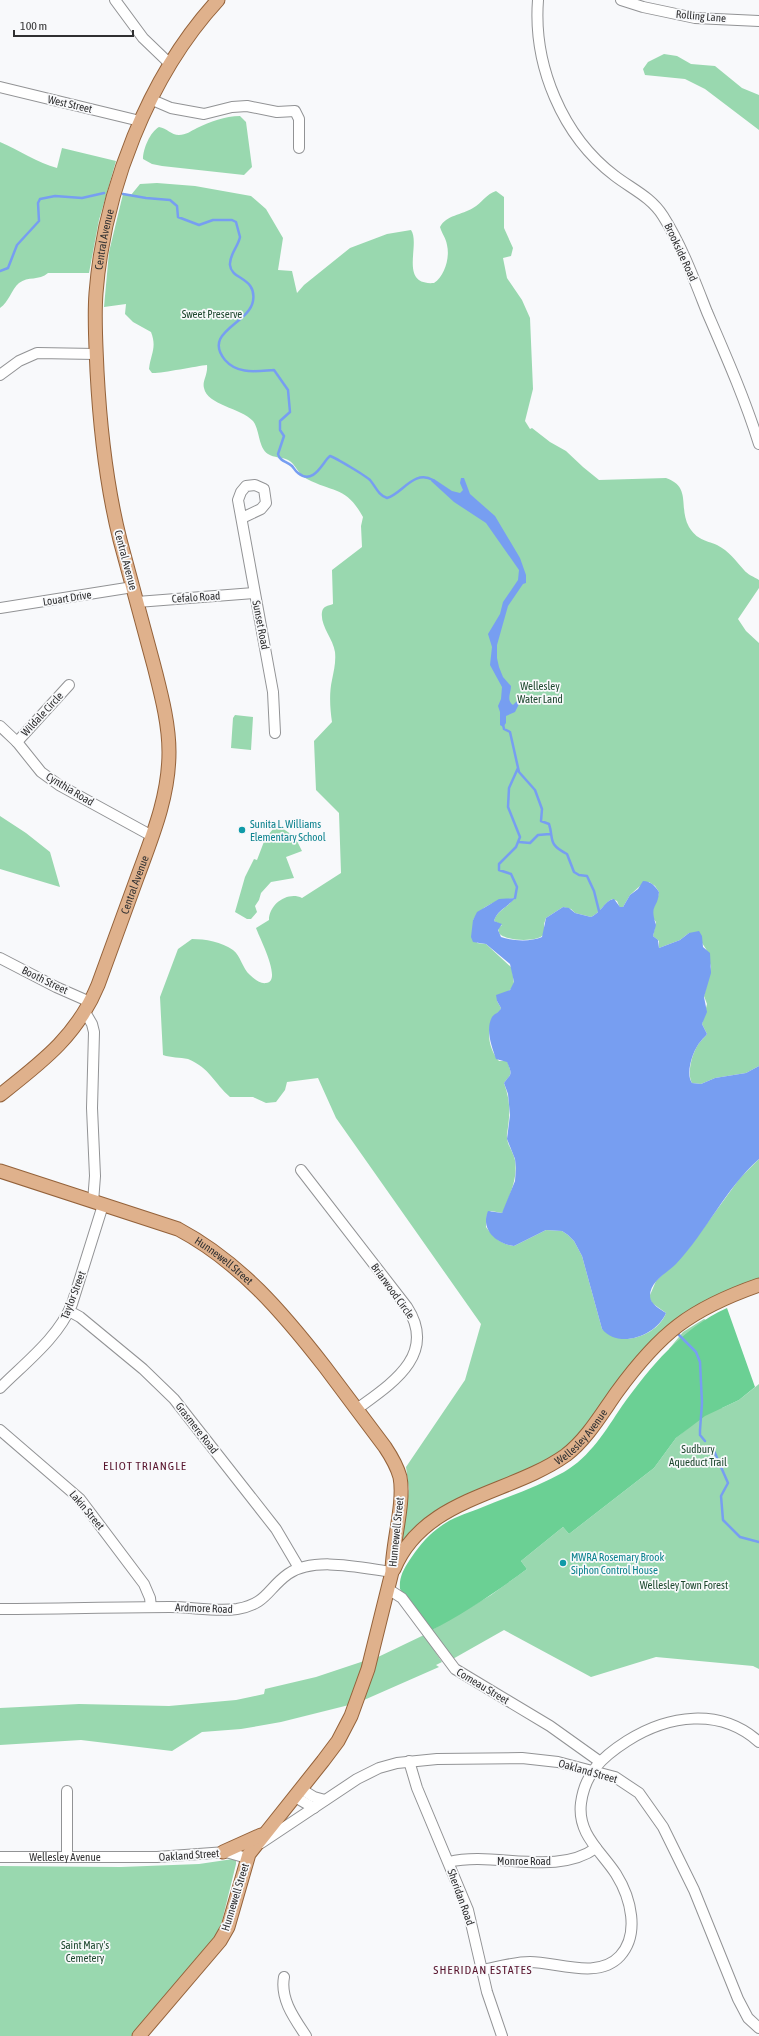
<svg xmlns="http://www.w3.org/2000/svg" width="759" height="2036" viewBox="0 0 759 2036" font-family="'Asap Condensed',sans-serif">
<style>
.green{fill:#99d8af}
.forest{fill:#6bd094}
.water{fill:#779ef1}
.lines{fill:none;stroke-linecap:round;stroke-linejoin:round}
.stream{stroke:#779ef1;stroke-width:2.5}
.minor-casing{stroke:#929395;stroke-width:12}
.major-casing{stroke:#94623a;stroke-width:15}
.minor{stroke:#fff;stroke-width:10}
.major{stroke:#dfb18c;stroke-width:13}
.culture-dot{fill:#0f9aa8;stroke:#f8f9fb;stroke-width:1.5}
.labels{text-anchor:middle;stroke-width:3.5;stroke-linejoin:round;paint-order:stroke}
.street-label{font-size:11px;fill:#303031;stroke:#f8f9fb}
.park-label{font-size:11px;fill:#1d472e;stroke:#f8f9fb}
.culture-label{font-size:11px;fill:#0d838f;stroke:#f8f9fb;text-anchor:start}
.neighbourhood-label{font-size:12px;letter-spacing:1px;fill:#59162e;stroke:#f8f9fb}
</style>
<rect width="100%" height="100%" fill="#f8f9fb"/>
<!-- green -->
<path class="green" d="M664 54 677 56 691 64 715 66 742 88 759 95V130L705 89 685 79 645 75 643 69 648 62Z
M240 116 246 122 252 167 244 175 162 166 152 164 143 159C143 149 150 132 159 127 167 128 171 135 179 135 186 135 191 131 197 128 210 122 225 116 240 116Z
M0 142C19 150 38 163 57 168L62 148 116 161 99 220 89 273H48C39 281 28 276 19 283 11 290 9 302 0 308Z
M157 183 195 186 251 196 266 209 283 238 278 270 292 271 297 293 304 285 350 248 387 234 411 230C421 244 398 286 434 283 445 276 450 257 447 245 446 238 442 234 440 227 446 215 462 215 473 208 482 203 486 194 496 191L504 197V228L513 248 511 256 503 258 507 278 522 300 530 318 533 389 525 421 530 429 532 428 550 442 566 451 583 467 599 480 666 478C692 487 678 507 689 527 697 540 705 540 717 545 729 551 735 560 744 570 747 574 754 577 759 580V588L738 619 746 631 759 643V1066L746 1073 715 1078 701 1084 692 1083C686 1073 693 1049 701 1041 703 1038 705 1037 707 1034L702 1024 707 1004 704 996 711 967 706 949 702 943 689 933 680 940 659 948V941L653 936 656 922C647 913 658 902 659 892L655 886 649 882 640 886 630 895 623 907 620 908 617 901 612 899C604 903 601 912 591 917L575 913 571 909 563 907 546 918 544 924V934C538 943 504 941 499 933L498 928 502 925 494 921C497 910 508 908 514 898 496 901 483 904 473 920L477 943 486 944 512 968 514 984 512 988 497 1001 501 1008 500 1011C484 1021 487 1048 499 1061H507C513 1076 511 1073 504 1083 511 1103 510 1114 507 1134 506 1144 513 1151 515 1160 518 1178 510 1194 504 1210L502 1213 491 1211 487 1214 486 1227C493 1237 502 1245 514 1246L546 1230 562 1231 568 1235 574 1241 582 1256 602 1329C607 1332 613 1337 619 1338 636 1342 660 1330 666 1313L652 1303 650 1299V1295L656 1281 689 1248 740 1178 759 1159V1282L688 1315 575 1448 457 1504 401 1545 409 1489 406 1467 465 1380 481 1324 336 1118 318 1078 287 1082 285 1090 276 1102 266 1103 253 1097H230C214 1083 210 1068 188 1059 180 1057 171 1058 163 1055L160 997 178 949 192 939C205 939 222 942 233 950 241 956 242 968 250 975 254 979 260 984 266 983 283 982 259 937 256 928L269 920C269 904 288 891 302 898L341 873 339 813 316 790 314 741 332 722C330 709 329 693 332 680 334 670 336 662 335 652 333 638 320 626 322 612 323 606 328 606 333 604L332 570 362 547 361 526 363 517C346 486 334 493 307 479 298 475 296 464 288 460 282 457 274 458 268 454 258 447 260 430 253 421 241 408 207 405 204 388 202 381 208 375 207 365 197 366 158 374 152 373L149 369C151 353 157 348 151 332L133 322 125 314 126 304 104 307 109 252 123 194 131 195 140 184Z
M235 715 253 717 251 750 231 748 233 718Z
M0 816 26 833 50 852 60 887 0 869Z
M282 828 295 837 302 851 286 857 294 878 271 882 261 893 259 900 255 906 257 912 251 919H247L235 912 245 877 254 859 257 860 265 839 273 829Z
M704 1319 708 1321 722 1408 739 1400 759 1384V1669L753 1666 656 1657 591 1677 504 1630 451 1660 430 1631 491 1595 527 1569 521 1561 563 1527 569 1534 654 1468 676 1438 687 1429 669 1349 683 1332Z
M424 1635 442 1662 436 1665 439 1667 364 1700 378 1657Z
M364 1661 349 1705 281 1722 241 1729 202 1732 172 1751 81 1740 0 1745V1708L79 1704 169 1706 236 1700 264 1694 265 1689 316 1677Z
M233 1859 236 1861V1864L222 1921 216 1936 132 2036H0V1866L121 1867 199 1864Z"/>
<!-- forest -->
<path class="forest" d="M727 1308 755 1387 739 1400 705 1416 676 1438 654 1468 569 1534 563 1527 521 1561 527 1569C496 1592 465 1613 430 1631L400 1589C399 1578 403 1570 409 1561 417 1549 426 1537 437 1529 449 1519 464 1514 478 1509 507 1497 537 1487 564 1472 590 1457 606 1430 622 1406 651 1366 681 1329 727 1308Z"/>
<!-- water -->
<path class="water" d="M461 478H464L470 494 495 516 520 558 526 575V583L523 584 508 606 497 645V658L499 667 503 677 511 686C511 693 506 700 513 705L517 701 520 702 515 712 506 716V723L503 727 500 725V712L498 706 501 699 502 687 490 665 492 647 488 634 500 614 503 602 518 580 519 570 486 523 454 502 431 481 432 479H434L452 491 460 493 463 490 460 483Z
M643 881C651 881 655 886 659 892 658 909 649 904 656 925L653 936 658 940 659 948 680 940 689 933 699 931 702 936 703 947 710 953 711 973 704 997 707 1012 702 1024 707 1034C705 1037 703 1038 701 1041 693 1049 685 1074 692 1083L701 1084 715 1078 746 1073 759 1066V1159C725 1189 707 1231 676 1264 667 1273 650 1281 650 1296 650 1304 660 1309 666 1313 657 1335 619 1350 602 1329L582 1256 574 1241 568 1235 562 1231 546 1230 514 1246C497 1244 480 1230 488 1211L502 1213 515 1181 516 1168 515 1159 507 1139 510 1115 508 1094 504 1083C511 1073 513 1076 507 1062L496 1059C492 1047 485 1030 492 1017 495 1013 499 1013 501 1008L497 1001 496 995 510 990 514 982 510 964 486 944 473 942 471 937 473 920 477 912 499 899 515 898C508 907 497 910 494 921L502 924 498 930 501 937C512 941 531 942 542 937L546 918 563 907 569 908 575 913 591 917C602 912 605 900 614 899L620 907H623L630 895 638 889Z"/>
<g class="lines">
<!-- stream -->
<path class="stream" d="M123 194 146 198 170 200 177 206 178 217 199 225 213 220H232L236 222 240 237C238 247 229 255 230 265 231 280 257 277 253 301 249 324 202 332 225 360 238 375 257 371 274 370L288 390 290 412 280 421V430L284 436 278 454C280 462 287 461 292 466 294 468 295 471 298 473 314 486 323 461 330 456 336 458 366 476 370 480 376 487 378 495 387 498 402 494 414 469 433 480
M0 271 8 268 17 245 39 221 38 203 40 199 55 196 82 198 104 193
M503 724 504 729 510 732 519 772 535 790 542 809 541 821 549 824C554 839 547 844 567 854L574 872 579 875 587 876 594 891 599 911
M519 842 530 843 538 835 550 834
M515 898 517 887 511 874 499 870V864L516 847 520 837 508 807 509 788 518 768
M678 1334 696 1352 700 1362 702 1403 700 1430V1435L705 1441
M714 1451 728 1483 721 1496 723 1520 740 1537 759 1542"/>
<!-- minor casing -->
<g class="minor-casing">
<g id="minor">
<path d="M115 0 143 38 169 63"/>
<path d="M538 0C533 65 562 136 615 176 632 189 651 197 663 216 682 246 694 279 707 312 726 356 745 399 759 444"/>
<path d="M621 0 643 7 695 18 759 21"/>
<path d="M0 87 140 121"/>
<path d="M150 99 171 108 204 114 232 107 247 106 277 112 295 111 299 119V148"/>
<path d="M0 375 19 361 37 353 96 354"/>
<path d="M242 518 261 509 266 503 264 489 255 485 246 486 241 492 238 500 273 692 275 733"/>
<path d="M137 602 254 593"/>
<path d="M0 608 133 587"/>
<path d="M0 726 17 742 41 772 59 785 152 836"/>
<path d="M17 742 69 685"/>
<path d="M0 958 56 987 90 1002"/>
<path d="M85 1012 92 1024 94 1032 92 1108 95 1176 93 1202"/>
<path d="M301 1170 407 1307C438 1355 391 1384 357 1409"/>
<path d="M69 1311 80 1317 143 1369 174 1399 276 1529 299 1568"/>
<path d="M0 1388C26 1362 58 1338 72 1304L103 1205"/>
<path d="M0 1430 80 1499 144 1584 150 1598 151 1607"/>
<path d="M388 1589 402 1598 455 1669 550 1726 599 1761"/>
<path d="M0 1609C57 1609 113 1607 170 1607 192 1607 215 1612 237 1609 267 1604 267 1589 288 1574 314 1556 362 1568 392 1572"/>
<path d="M409 1761 417 1788 468 1910 487 1992 502 2036"/>
<path d="M301 1789 314 1797 325 1800"/>
<path d="M67 1791V1856"/>
<path d="M295 1797 314 1808"/>
<path d="M261 1843 357 1779 379 1768 397 1763 437 1759 522 1758 558 1762 615 1777 639 1793 663 1827 694 1890 738 1999 748 2018 759 2028"/>
<path id="s1" d="M0 1857H157L226 1852 247 1858"/>
<path d="M449 1862C494 1851 556 1877 596 1848"/>
<path d="M482 1970C498 1967 514 1962 530 1962 557 1962 598 1980 620 1956 640 1934 631 1898 616 1874 601 1851 577 1834 581 1803 585 1773 602 1757 627 1741 668 1715 720 1707 759 1742"/>
<path d="M284 1977C280 1999 294 2018 306 2036"/>
</g>
</g>
<!-- major casing -->
<g class="major-casing">
<g id="major">
<path id="s2" d="M0 1095C42 1062 77 1036 98 985 111 949 124 913 137 878 152 837 169 797 169 752 169 723 161 694 154 666 143 624 131 582 120 540 106 484 100 428 97 371 96 345 94 319 96 293 104 191 148 76 218 0"/>
<path id="s3" d="M0 1171 178 1229C240 1262 283 1313 325 1367 345 1394 365 1420 385 1447 391 1456 397 1466 400 1477 405 1503 392 1544 392 1572L368 1669 351 1716 338 1741 323 1761 249 1854 228 1927 220 1941 139 2036"/>
<path id="s4" d="M394 1569C424 1497 510 1495 566 1455 587 1439 602 1413 617 1392 660 1333 690 1309 759 1285"/>
<path d="M223 1852 261 1835"/>
</g>
</g>
<!-- minor -->
<use href="#minor" class="minor"/>
<!-- major -->
<use href="#major" class="major"/>
</g>
<!-- markers -->
<g class="culture-dot">
<circle cx="242" cy="830" r="4"/>
<circle cx="563" cy="1563" r="4"/>
</g>
<g class="labels">
<!-- street labels -->
<g class="street-label">
<text transform="translate(701 16) rotate(5)" y="4">Rolling Lane</text>
<text transform="translate(70 104) rotate(13)" y="4">West Street</text>
<text dy="4" stroke="none"><textPath href="#s2" startOffset="915">Central Avenue</textPath></text>
<text transform="translate(681 252) rotate(65)" y="4">Brookside Road</text>
<text transform="translate(126 560) rotate(75)" y="4">Central Avenue</text>
<text transform="translate(196 597) rotate(-4)" y="4">Cefalo Road</text>
<text transform="translate(67 598) rotate(-9)" y="4">Louart Drive</text>
<text transform="translate(261 625) rotate(79)" y="4">Sunset Road</text>
<text transform="translate(42 714) rotate(-47)" y="4">Wildale Circle</text>
<text transform="translate(70 789) rotate(31)" y="4">Cynthia Road</text>
<text dy="4" stroke="none"><textPath href="#s2" startOffset="256">Central Avenue</textPath></text>
<text transform="translate(45 980) rotate(26)" y="4">Booth Street</text>
<text dy="4" stroke="none"><textPath href="#s3" startOffset="243">Hunnewell Street</textPath></text>
<text transform="translate(393 1291) rotate(54)" y="4">Briarwood Circle</text>
<text transform="translate(73 1295) rotate(-69)" y="4">Taylor Street</text>
<text transform="translate(197 1428) rotate(52)" y="4">Grasmere Road</text>
<text dy="4" stroke="none"><textPath href="#s4" startOffset="235">Wellesley Avenue</textPath></text>
<text transform="translate(87 1510) rotate(50)" y="4">Lakin Street</text>
<text transform="translate(396 1532) rotate(-84)" y="4">Hunnewell Street</text>
<text transform="translate(204 1608) rotate(2)" y="4">Ardmore Road</text>
<text transform="translate(483 1686) rotate(31)" y="4">Comeau Street</text>
<text transform="translate(588 1771) rotate(16)" y="4">Oakland Street</text>
<text transform="translate(189 1855) rotate(-4)" y="4">Oakland Street</text>
<text dy="4" stroke="none"><textPath href="#s1" startOffset="65">Wellesley Avenue</textPath></text>
<text x="524" y="1865">Monroe Road</text>
<text transform="translate(235 1897) rotate(-73)" y="4">Hunnewell Street</text>
<text transform="translate(461 1897) rotate(70)" y="4">Sheridan Road</text>
</g>
<!-- park labels -->
<g class="park-label">
<text x="212" y="318">Sweet Preserve</text>
<text x="540" y="690">Wellesley<tspan x="540" dy="13">Water Land</tspan></text>
<text x="698" y="1453">Sudbury<tspan x="698" dy="13">Aqueduct Trail</tspan></text>
<text x="684" y="1589">Wellesley Town Forest</text>
<text x="85" y="1949">Saint Mary's<tspan x="85" dy="13">Cemetery</tspan></text>
</g>
<!-- culture labels -->
<g class="culture-label">
<text x="250" y="828">Sunita L. Williams<tspan x="250" dy="13">Elementary School</tspan></text>
<text x="571" y="1561">MWRA Rosemary Brook<tspan x="571" dy="13">Siphon Control House</tspan></text>
</g>
<!-- neighbourhood labels -->
<g class="neighbourhood-label">
<text x="145" y="1470">ELIOT TRIANGLE</text>
<text x="483" y="1974">SHERIDAN ESTATES</text>
</g>
</g>
<!-- scale -->
<path d="M14 30v6h119v-6" fill="none" stroke="#303031" stroke-width="2"/>
<text x="20" y="30" font-size="12" fill="#303031" stroke="#f8f9fb" stroke-width="3" paint-order="stroke">100 m</text>
</svg>
